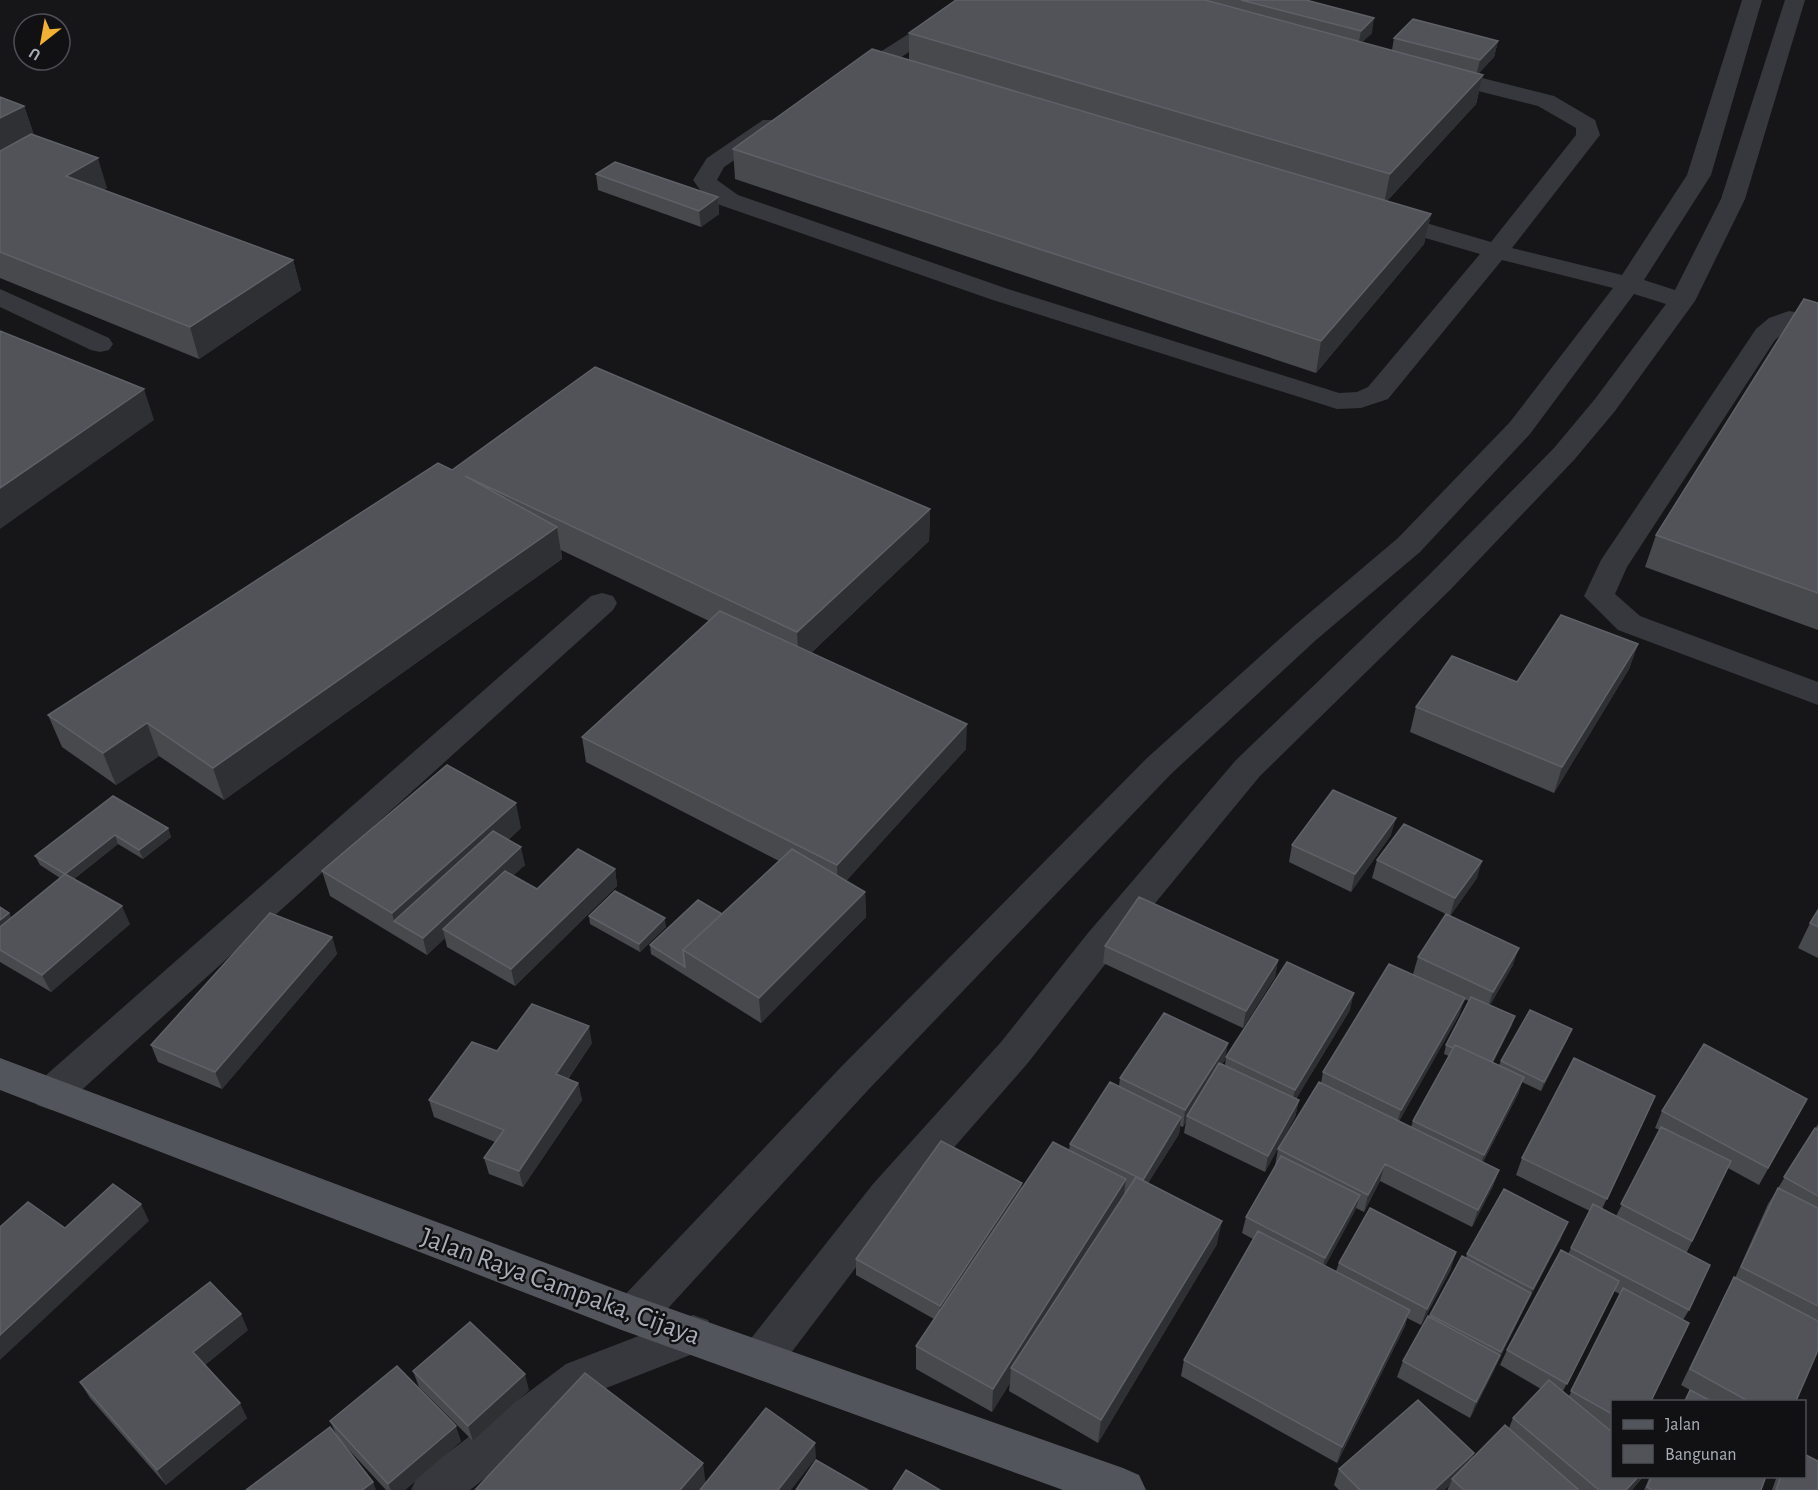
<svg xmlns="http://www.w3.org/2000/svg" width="1818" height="1490" viewBox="0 0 1818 1490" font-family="'Alegreya Sans',sans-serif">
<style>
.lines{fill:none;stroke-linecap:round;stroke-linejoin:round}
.minor{fill:#37383d;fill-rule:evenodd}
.major{fill:#53555c;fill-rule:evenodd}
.wall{fill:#47494d;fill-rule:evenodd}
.shaded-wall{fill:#2f3033}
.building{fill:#525359;stroke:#5f6168;stroke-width:1.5}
.labels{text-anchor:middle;stroke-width:5;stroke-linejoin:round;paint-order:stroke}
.near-street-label{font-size:28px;fill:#a8adb8;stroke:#111113}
</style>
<rect width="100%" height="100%" fill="#161618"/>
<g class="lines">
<!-- minor -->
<path class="minor" d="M962 0H986L863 83H847L844 78 847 73Z
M1742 0H1762L1711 175 1644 280 1675 290 1721 199 1785 0H1805L1745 199 1695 301 1615 411 1574 460 1451 589 1260 776 1114 953 1027 1064 901 1208 775 1374 760 1380 745 1374 738 1360 745 1346 873 1184 1001 1042 1088 933 1236 760 1429 575 1554 448 1595 399 1666 304 1634 294 1530 434 1420 552 1316 640 1171 774 869 1089 649 1329 634 1334 619 1329 613 1315 619 1301 841 1067 1147 758 1294 626 1398 538 1510 422 1613 288 1502 260 1388 399 1361 408 1337 409 990 299 720 205 703 194 693 180 707 158 763 120H779L782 125 779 130 724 167 717 180 738 195 1008 289 1339 393 1357 392 1368 387 1480 254 1374 223 1371 218 1374 213 1383 211 1392 213 1491 242 1576 135V128L1538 106 1430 79 1427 74 1430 69 1438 67 1554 96 1595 120 1600 135 1512 248 1622 275 1687 175Z
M0 289 109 338 113 344 109 350 100 352 91 350 0 307Z
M1789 311 1818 316V332L1792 326 1775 340 1627 567 1615 594 1640 616 1818 682V705L1618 630 1584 596 1601 560 1756 329 1769 318Z
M602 593 613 596 617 603 613 610 65 1105 51 1110 37 1105 32 1094 37 1083 591 596Z
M693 1315 708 1320 714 1334 708 1348 596 1392 470 1490H411L418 1475 566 1364Z"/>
<!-- major -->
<path class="major" d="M0 1058 634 1296 1123 1468 1139 1475 1146 1490H1063L619 1329 0 1090Z"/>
</g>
<!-- wall -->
<path class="wall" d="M956 0H1306L1372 33 1362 42 1392 50 1394 38 1498 41 1494 57 1479 73 1483 75 1476 104 1387 201 1431 214 1424 244 1316 373 735 179 733 149 909 60V33Z
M0 97 24 106 34 135 107 188 103 190 293 260 301 290 199 359 0 278Z
M596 174 718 197 719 214 701 227 598 190Z
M1818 303V630L1645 567 1656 535Z
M452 470 930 509 929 541 811 653 966 749 846 881 865 892 866 917 761 1023 651 954 650 945 722 914 779 861 586 762 582 737 709 621 561 550 562 559 224 800 159 756 116 785 62 747 48 715Z
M1638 644 1629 669 1554 793 1410 732 1416 707 1517 682Z
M113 796 168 828 171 837 143 859 118 844 74 879 130 924 51 992 0 962V907L9 913 11 918 60 878 40 865 35 856Z
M521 828 508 840 525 865 513 875 537 889 615 869 617 886 515 986 447 947 445 938 427 955 399 938 330 896 322 871Z
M1391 835 1351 892 1289 862 1292 845Z
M1377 860 1477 878 1450 916 1372 878Z
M1818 910V958L1798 948 1810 923Z
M589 916 666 927 640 952 590 924Z
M332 937 337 954 222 1089 158 1062 151 1045Z
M1105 946 1278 960 1275 977 1243 1028 1103 963Z
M1418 957 1513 965 1490 1005 1512 1025 1493 1062 1499 1065 1501 1061 1568 1038 1541 1091 1522 1082 1518 1094 1483 1162 1499 1170 1493 1186 1472 1227 1380 1181 1364 1212 1356 1208 1325 1266 1336 1271 1339 1263 1451 1269 1421 1325 1407 1318 1405 1326 1337 1463 1181 1376 1184 1360 1253 1239 1242 1233 1246 1217 1275 1166 1278 1149 1321 1083 1323 1072 1413 974ZM1464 999 1469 1001 1446 1045 1444 1054 1449 1056 1413 1121 1411 1127 1399 1121 1459 1015Z
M1350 1010 1296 1099 1299 1100 1295 1117 1265 1172 1184 1133 1186 1121 1183 1127 1180 1126 1179 1134 1148 1183 1217 1244 1098 1443 1009 1391 1010 1383 992 1412 916 1369V1346L934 1319 856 1275V1259L1022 1189 1069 1150 1070 1144 1119 1086 1120 1078 1225 1060 1222 1064 1225 1065 1226 1057Z
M592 1043 568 1079 578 1083 582 1100 523 1187 489 1174 484 1158 495 1142 434 1117 429 1100 497 1051Z
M1655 1096 1602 1209 1616 1216 1660 1130 1655 1128 1662 1111 1807 1099 1759 1185 1728 1168 1687 1252 1689 1310 1683 1320 1612 1401V1476L1642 1478 1632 1490H1447L1450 1485 1444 1490H1339L1334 1485 1339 1469 1474 1453 1471 1460 1509 1428 1513 1418 1541 1389 1500 1365 1507 1350 1568 1254 1590 1211 1516 1175 1522 1158ZM1614 1291 1620 1294 1569 1396 1563 1391Z
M1818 1124V1350L1796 1401H1684L1690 1390 1699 1395 1681 1385 1725 1294 1735 1278 1768 1204Z
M1561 1238 1526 1305 1470 1418 1397 1377 1403 1361 1430 1316 1462 1256 1466 1258 1467 1254Z
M248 1330 205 1365 247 1418 166 1485 90 1398 80 1382Z
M413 1371 529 1390 473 1441 419 1387Z
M330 1421 461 1441 405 1490H386L338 1438Z
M1650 1476H1766L1761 1490H1644Z
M1777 1476H1804L1818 1490H1772Z"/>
<!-- shaded-wall -->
<path class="shaded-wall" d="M1374 18 1372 33 1358 46 1361 31Z
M1498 41 1494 57 1476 76 1480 60Z
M1483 75 1476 104 1384 204 1390 174Z
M24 106 34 135 0 154V118Z
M98 158 107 188 76 206 66 176Z
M718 197 719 214 701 227 699 211Z
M1431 214 1424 244 1316 373 1321 341Z
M293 260 301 290 199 359 190 327Z
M144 389 154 420 0 529V488Z
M930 509 929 541 799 664 797 632Z
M557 527 562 559 224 800 213 768Z
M1638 644 1629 669 1554 793 1562 767Z
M147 723 159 756 116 785 103 753Z
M967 724 966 749 838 890 837 865Z
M516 803 521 828 408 929 394 921 392 913Z
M1396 818 1391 835 1351 892 1355 874Z
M168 828 171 837 143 859 139 850Z
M115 835 118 844 69 883 65 874Z
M521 847 525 865 450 934 443 929 445 938 427 955 423 938Z
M1482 861 1477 878 1450 916 1455 898Z
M615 869 617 886 515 986 511 969Z
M865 892 866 917 761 1023 759 998Z
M122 906 130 924 51 992 42 975Z
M9 913 17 930 0 944V920Z
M665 918 666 927 640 952 639 944Z
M332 937 337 954 222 1089 215 1072Z
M1519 948 1513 965 1487 1010 1493 992Z
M1278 960 1275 977 1243 1028 1246 1011Z
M1354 993 1350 1010 1291 1107 1295 1090Z
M1465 998 1459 1015 1396 1127 1401 1110Z
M1515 1016 1512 1025 1488 1073 1491 1065Z
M589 1026 592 1043 559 1091 556 1074Z
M1572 1029 1568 1038 1541 1091 1544 1082Z
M1228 1043 1225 1060 1189 1117 1187 1116 1186 1121 1183 1127 1185 1110Z
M1524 1077 1518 1094 1478 1171 1484 1155Z
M578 1083 582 1100 523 1187 519 1171Z
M1299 1100 1295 1117 1265 1172 1268 1156Z
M1181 1117 1179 1134 1140 1196 1143 1180Z
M1385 1164 1380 1181 1364 1212 1368 1195Z
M1499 1170 1493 1186 1472 1227 1478 1210Z
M1126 1179 1123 1203 1011 1368 1010 1383 992 1412 993 1389Z
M1022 1183 1021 1200 939 1322 940 1306Z
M1360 1195 1355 1211 1321 1274 1325 1258Z
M141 1204 149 1221 0 1360V1335Z
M1222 1221 1217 1244 1098 1443 1101 1420Z
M1568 1222 1561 1238 1526 1305 1495 1368 1501 1352 1533 1289Z
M1456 1252 1451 1269 1421 1325 1427 1309Z
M1410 1310 1405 1326 1337 1463 1342 1447Z
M241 1314 248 1330 201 1368 193 1352Z
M1500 1355 1494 1371 1470 1418 1476 1402Z
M525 1374 529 1390 473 1441 468 1426Z
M240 1403 247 1418 166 1485 157 1470Z
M456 1426 461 1441 405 1490H391L388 1484Z
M815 1443 816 1458 791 1490H778Z
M1474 1453 1468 1468 1452 1479 1450 1485 1444 1490H1434Z
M703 1463 706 1486 703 1490H680Z
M1639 1476H1643L1632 1490H1626Z
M373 1482 376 1490H362Z"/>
<!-- building -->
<path class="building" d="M956 0H1205L1483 75 1390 174 909 33Z
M1241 0H1306L1374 18 1361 31Z
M1413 19 1498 41 1480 60 1394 38Z
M872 49 1431 214 1321 341 733 149Z
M0 97 24 106 0 118Z
M31 134 98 158 66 176 293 260 190 327 0 252V151Z
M615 162 718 197 699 211 596 174Z
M1804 299 1818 303V593L1656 535Z
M0 331 144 389 0 488Z
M595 367 930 509 797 632 465 476 557 527 213 768 147 723 103 753 48 715 438 463 452 470Z
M720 611 967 724 837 865 582 737Z
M1561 615 1638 644 1562 767 1416 707 1452 656 1517 682Z
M447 765 516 803 392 913 322 871Z
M1333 790 1396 818 1355 874 1292 845Z
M113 796 168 828 139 850 115 835 65 874 35 856Z
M1404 824 1482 861 1455 898 1377 860Z
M493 831 521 847 423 938 394 921Z
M578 849 615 869 511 969 443 929 505 871 537 889Z
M792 849 865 892 759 998 683 950Z
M65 874 122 906 42 975 0 950V927Z
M615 891 665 918 639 944 589 916Z
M1139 897 1278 960 1246 1011 1105 946Z
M698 900 722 914 683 950 685 967 650 945Z
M0 907 9 913 0 920Z
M1818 910V927L1810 923Z
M270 913 332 937 215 1072 151 1045Z
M1446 914 1519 948 1493 992 1418 957Z
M1287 962 1354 993 1295 1090 1226 1057Z
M1389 964 1465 998 1401 1110 1323 1072Z
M1471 997 1515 1016 1492 1062 1455 1045 1453 1048 1446 1045Z
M532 1004 589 1026 556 1074 578 1083 519 1171 484 1158 504 1130 429 1100 472 1042 497 1051Z
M1530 1010 1572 1029 1544 1082 1501 1061Z
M1164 1013 1228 1043 1185 1110 1120 1078Z
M1704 1044 1807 1099 1768 1168 1662 1111Z
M1455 1045 1524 1077 1484 1155 1413 1121Z
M1574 1058 1655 1096 1607 1199 1522 1158Z
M1219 1063 1299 1100 1268 1156 1187 1116Z
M1110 1082 1181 1117 1143 1180 1070 1144Z
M1319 1082 1499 1170 1478 1210 1385 1164 1368 1195 1278 1149Z
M1661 1127 1731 1161 1692 1241 1621 1204Z
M1815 1128 1818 1130V1196L1784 1177Z
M941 1141 1022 1183 940 1306 856 1259Z
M1053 1142 1126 1179 993 1389 916 1346Z
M1281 1156 1360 1195 1325 1258 1246 1217Z
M1136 1177 1222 1221 1101 1420 1011 1368Z
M113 1184 141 1204 0 1335V1227L28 1202 65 1228Z
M1778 1188 1818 1208V1306L1741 1267Z
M1504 1189 1568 1222 1533 1289 1467 1254Z
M1593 1204 1710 1265 1689 1310 1571 1248Z
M1370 1208 1456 1252 1427 1309 1339 1263Z
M1258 1231 1410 1310 1342 1447 1184 1360Z
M1561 1250 1619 1281 1567 1384 1507 1350Z
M1462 1256 1531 1293 1501 1352 1430 1315Z
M1734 1277 1818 1321V1350L1796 1401H1748L1690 1369Z
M210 1282 241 1314 193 1352 240 1403 157 1470 80 1382Z
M1623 1288 1689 1323 1651 1401H1612V1414L1571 1391Z
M1428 1316 1500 1355 1476 1402 1403 1361Z
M470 1322 525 1374 468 1426 413 1371Z
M397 1366 456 1426 388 1484 330 1421Z
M585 1373 703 1463 680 1490H475Z
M1549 1380 1612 1432V1476H1639L1626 1490H1599L1513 1418Z
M1690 1390 1711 1401H1685Z
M1418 1400 1474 1453 1434 1490H1360L1339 1469Z
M766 1408 815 1443 778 1490H700Z
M1505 1425 1579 1490H1464L1452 1479Z
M330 1427 373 1482 362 1490H246Z
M1804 1454 1818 1461V1490H1776L1781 1476H1804Z
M816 1460 868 1490H796Z
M906 1470 940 1490H893Z
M1652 1476H1766L1761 1490H1652L1647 1487Z"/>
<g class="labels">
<!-- near-street labels -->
<g class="near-street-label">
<text transform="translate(561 1285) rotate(20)" y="10">Jalan Raya Campaka, Cijaya</text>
</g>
</g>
<!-- legend -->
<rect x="1611" y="1400" width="195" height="78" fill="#111113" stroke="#4d4f55" stroke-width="1.5"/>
<rect x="1623" y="1420" width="30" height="9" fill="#53555c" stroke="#4d4f55" stroke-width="1.5"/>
<text x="1665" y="1430" font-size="18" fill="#a8adb8">Jalan</text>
<rect x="1623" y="1445" width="30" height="18" fill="#525359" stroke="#4d4f55" stroke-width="1.5"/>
<text x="1665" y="1460" font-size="18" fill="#a8adb8">Bangunan</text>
<!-- north arrow -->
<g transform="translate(42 42) rotate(211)"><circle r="28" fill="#111113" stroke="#4d4f55" stroke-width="1.5"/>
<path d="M0-4.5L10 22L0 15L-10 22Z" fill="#f2b134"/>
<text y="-9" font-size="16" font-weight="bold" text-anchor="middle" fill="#a8adb8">U</text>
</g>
</svg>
